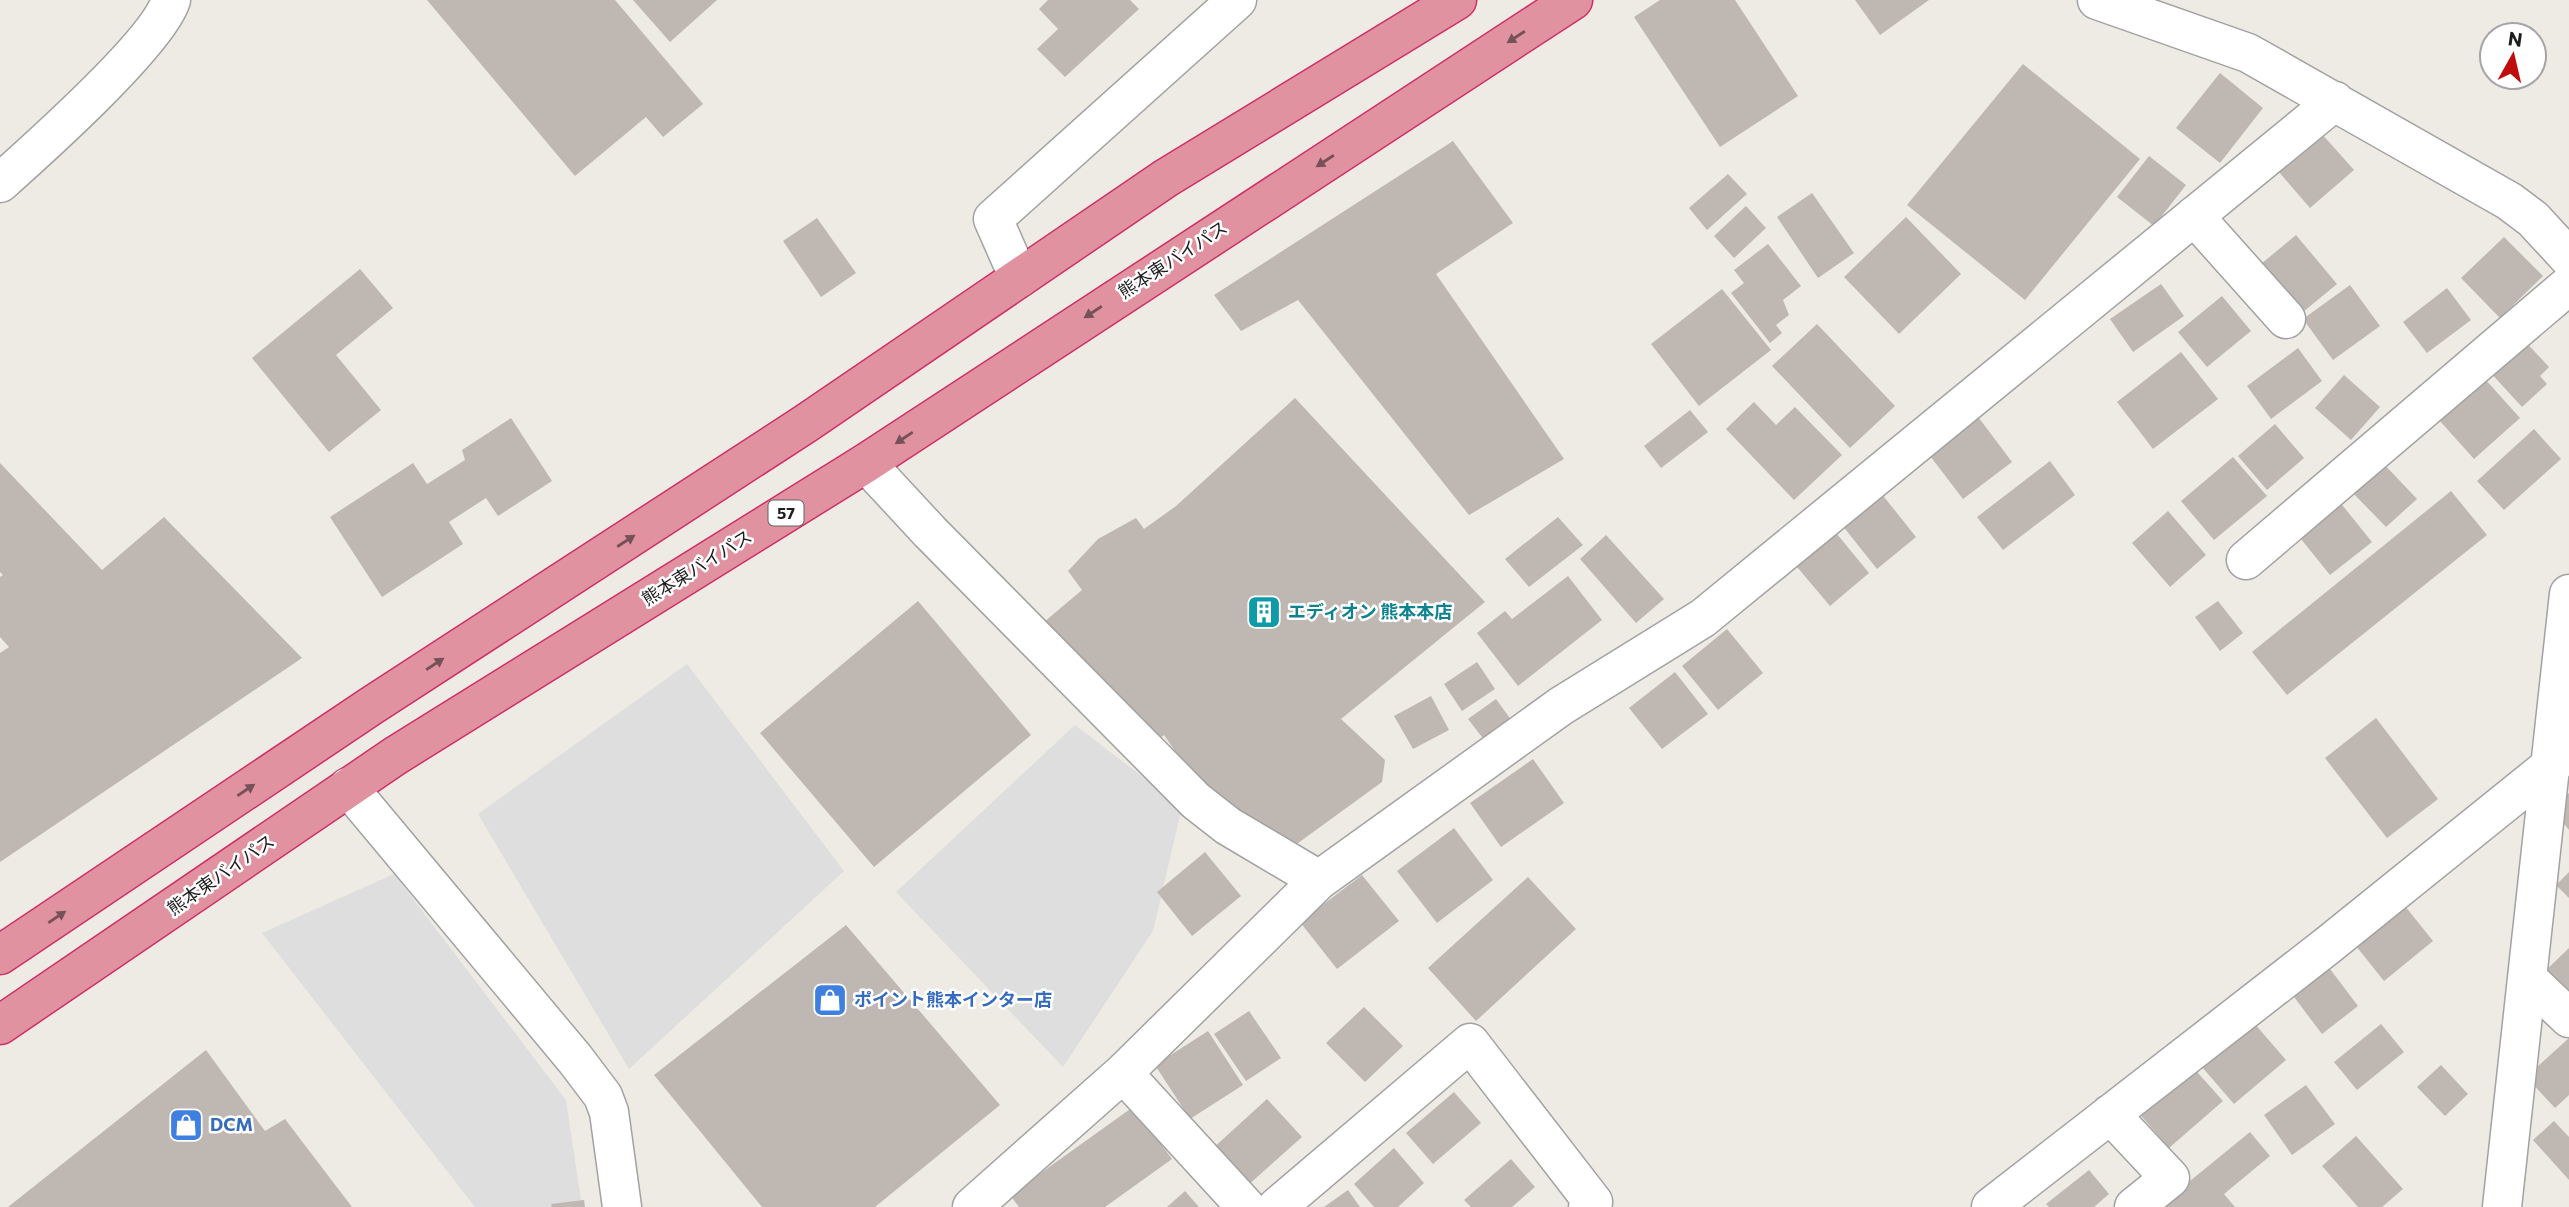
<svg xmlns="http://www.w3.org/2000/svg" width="2569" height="1207" viewBox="0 0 2569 1207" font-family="Commissioner,'Noto Sans JP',sans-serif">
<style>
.parking{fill:#dedede}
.building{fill:#bfb7b2}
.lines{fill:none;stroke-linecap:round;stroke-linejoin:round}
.minor-casing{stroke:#a2a2a2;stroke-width:41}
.highway-casing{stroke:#ce3066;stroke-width:41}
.minor{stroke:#fff;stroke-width:38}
.highway{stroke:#e192a0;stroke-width:38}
.oneway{fill:#765258}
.labels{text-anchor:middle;stroke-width:5;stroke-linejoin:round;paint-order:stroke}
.shield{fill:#fff;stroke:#626262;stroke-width:2}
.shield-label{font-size:16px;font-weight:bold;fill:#1e1e1e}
.street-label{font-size:18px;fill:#1e1e1e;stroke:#fff}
.culture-label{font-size:18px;font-weight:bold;fill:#0d838f;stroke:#fff;text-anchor:start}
.shop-label{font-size:18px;font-weight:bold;fill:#366cbe;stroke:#fff;text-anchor:start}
</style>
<rect width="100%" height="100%" fill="#eeebe5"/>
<!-- parking -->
<path class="parking" d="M687 664 844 871 629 1069 478 814Z
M1075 725 1182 807 1153 931 1063 1067 896 892Z
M394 874 566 1100 582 1207H475L262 933Z"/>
<!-- building -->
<path class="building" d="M427 0H615L703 104 663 137 646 117 575 176Z
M633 0H717L670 42Z
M1048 0H1130L1139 9 1065 77 1037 49 1058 29 1039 9Z
M1660 0H1735L1798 96 1720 147 1634 17Z
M1855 0H1929L1880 35Z
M2023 64 2140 159 2025 300 1907 205Z
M2220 73 2263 108 2220 163 2176 128Z
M2321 133 2354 170 2310 208 2278 171Z
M1453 141 1513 223 1436 274 1564 459 1469 515 1298 300 1241 331 1214 295Z
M2149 156 2186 185 2154 226 2117 197Z
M1728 174 1747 194 1707 230 1689 208Z
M1812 193 1854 253 1818 278 1777 217Z
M1746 206 1766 228 1734 258 1714 236Z
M1906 217 1961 274 1899 334 1844 277Z
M817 218 856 273 821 297 783 241Z
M2296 235 2337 284 2303 312 2261 264Z
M2504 237 2543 276 2500 318 2461 278Z
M1768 244 1801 286 1783 300 1789 315 1776 325 1782 333 1770 343 1731 293 1744 283 1734 270Z
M360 269 393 308 336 355 381 410 329 452 252 358Z
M2161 284 2184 316 2133 352 2110 319Z
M2350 285 2380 326 2333 360 2303 319Z
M2447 288 2471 320 2427 353 2403 322Z
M1722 289 1771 350 1699 406 1651 344Z
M2222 296 2251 331 2207 367 2178 332Z
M1817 324 1895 406 1850 448 1772 366Z
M2522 338 2549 367 2540 376 2547 384 2522 407 2488 370Z
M2298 348 2322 381 2271 419 2247 386Z
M2181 352 2218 399 2153 449 2117 402Z
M2344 375 2380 407 2351 440 2315 408Z
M2485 379 2520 418 2474 459 2439 420Z
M1295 398 1485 602 1341 719 1385 760 1382 782 1294 846 1209 800 1164 735 1154 743 1044 622 1082 590 1068 571 1098 539 1136 518 1144 529 1176 506Z
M1754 402 1776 425 1795 407 1842 455 1794 500 1726 429Z
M1690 410 1708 432 1661 468 1644 446Z
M1973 410 2012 462 1963 499 1924 448Z
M511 418 552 481 498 516 486 498 449 522 463 544 382 597 330 517 413 463 427 484 465 460 462 450Z
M2275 424 2304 458 2267 490 2238 456Z
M2534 429 2561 459 2504 510 2477 481Z
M2233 457 2267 496 2214 540 2181 501Z
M2050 461 2075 495 2003 550 1977 517Z
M2382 462 2417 499 2386 527 2351 491Z
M0 463 102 570 164 517 302 658 0 862V653L9 647 0 637V577L3 575 0 572Z
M1877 488 1916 537 1877 569 1838 520Z
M2451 491 2487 535 2287 695 2252 652Z
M2339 501 2372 542 2330 575 2297 534Z
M2168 511 2206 555 2170 587 2132 543Z
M1558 517 1583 545 1529 587 1505 559Z
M1832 528 1869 573 1830 606 1792 561Z
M1606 535 1664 599 1636 623 1580 559Z
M1568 576 1602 620 1518 686 1477 633 1505 611 1512 619Z
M918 601 1031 735 874 867 760 733Z
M2218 601 2243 633 2220 651 2195 617Z
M1727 629 1763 673 1718 710 1682 666Z
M1477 662 1495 689 1462 711 1444 684Z
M1675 672 1708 714 1662 749 1629 708Z
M1431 696 1449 730 1413 749 1394 716Z
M1496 699 1512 721 1485 741 1468 719Z
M2376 718 2438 799 2387 838 2325 758Z
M1533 759 1564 803 1501 847 1470 803Z
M2569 793V830L2551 807Z
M1454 828 1493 880 1437 923 1397 871Z
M1205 852 1241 896 1192 936 1157 892Z
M2569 872V898L2556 885Z
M1362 875 1399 921 1337 969 1300 922Z
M1528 877 1576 929 1476 1021 1428 968Z
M2405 906 2433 941 2384 981 2356 946Z
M846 925 1000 1105 875 1207H762L654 1075Z
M2569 948V998L2544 972Z
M2324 961 2358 1006 2322 1034 2288 989Z
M1364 1007 1403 1046 1365 1082 1326 1043Z
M1249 1011 1281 1058 1246 1081 1214 1034Z
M2254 1023 2286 1060 2234 1104 2202 1067Z
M2381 1024 2404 1052 2357 1090 2334 1062Z
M1208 1031 1243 1085 1190 1119 1155 1065Z
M2569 1038V1095L2555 1108 2526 1077Z
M206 1050 265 1131 285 1119 352 1207H8Z
M2190 1064 2223 1101 2169 1148 2137 1111Z
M2441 1065 2468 1094 2445 1116 2417 1087Z
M2306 1085 2335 1124 2292 1155 2264 1115Z
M1454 1092 1481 1123 1433 1164 1406 1133Z
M1267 1099 1302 1137 1246 1187 1211 1150Z
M1133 1107 1172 1159 1105 1207H1019L1010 1195Z
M2554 1121 2569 1137V1180L2533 1140Z
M2250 1132 2270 1156 2224 1194 2235 1207H2166L2163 1203Z
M2356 1136 2403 1189 2382 1207H2358L2322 1166Z
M1394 1148 1424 1183 1398 1207H1374L1354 1184Z
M1511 1159 1535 1187 1512 1207H1471L1464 1200Z
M2089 1170 2109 1194 2094 1207H2049L2046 1204Z
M1348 1190 1360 1207H1324Z
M1185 1191 1199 1207H1167Z
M584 1200 585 1207H552L551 1204Z"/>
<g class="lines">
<!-- minor casing -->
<g class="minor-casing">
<path id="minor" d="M2097 0 2248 53 2509 201 2533 219 2569 258
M0 183C37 150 158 42 171 0
M2194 216 2286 319
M1019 278 993 219 1237 0
M866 463 930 532 1196 801 1228 826 1319 880
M2246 560 2569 285
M348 787 575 1059 603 1096 609 1112 622 1207
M2527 978 2569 1018
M2110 1114 2170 1178 2134 1207
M972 1207 1123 1073
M1246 1207 1123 1073 1319 880 1561 706 1703 618 2335 101
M1277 1207 1470 1043 1593 1202 1588 1207
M1991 1207 2327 946 2569 751
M2502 1207 2569 594"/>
</g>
<!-- highway casing -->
<g class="highway-casing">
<path id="highway" d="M0 955 371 706 805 424 1166 178 1457 0
M0 1025 395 756 866 463 1573 0"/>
</g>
<!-- minor -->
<use href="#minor" class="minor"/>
<!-- highway -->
<use href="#highway" class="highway"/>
</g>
<!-- one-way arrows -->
<defs><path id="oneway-solid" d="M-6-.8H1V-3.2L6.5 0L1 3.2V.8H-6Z" transform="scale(1.75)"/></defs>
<g class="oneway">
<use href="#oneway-solid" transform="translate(1516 37) rotate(147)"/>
<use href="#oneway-solid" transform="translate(1325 161) rotate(147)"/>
<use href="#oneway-solid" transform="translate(1093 312) rotate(147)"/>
<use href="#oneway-solid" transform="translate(904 438) rotate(146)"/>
<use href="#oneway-solid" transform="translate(626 541) rotate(-33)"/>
<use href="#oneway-solid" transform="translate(435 664) rotate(-33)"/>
<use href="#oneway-solid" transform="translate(246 790) rotate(-34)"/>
<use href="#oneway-solid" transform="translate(57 917) rotate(-34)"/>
</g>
<!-- icons -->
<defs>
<g id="building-square" transform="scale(1.75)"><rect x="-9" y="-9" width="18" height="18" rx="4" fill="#0f9aa8" stroke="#fff"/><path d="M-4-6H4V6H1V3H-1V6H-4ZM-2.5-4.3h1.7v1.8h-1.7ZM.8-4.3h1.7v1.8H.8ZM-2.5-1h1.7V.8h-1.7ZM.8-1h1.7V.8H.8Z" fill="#fff"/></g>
<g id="shop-square" transform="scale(1.75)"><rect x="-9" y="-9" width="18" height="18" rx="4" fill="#3f7fe0" stroke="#fff"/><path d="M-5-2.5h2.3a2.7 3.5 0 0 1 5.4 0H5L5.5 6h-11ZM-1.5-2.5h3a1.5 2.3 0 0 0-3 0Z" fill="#fff"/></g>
</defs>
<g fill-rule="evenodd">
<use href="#building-square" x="1264" y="612"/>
<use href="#shop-square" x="830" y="1000"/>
<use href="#shop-square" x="186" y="1125"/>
</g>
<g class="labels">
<!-- shield labels -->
<rect class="shield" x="768.5" y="500.5" width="35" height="25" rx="5"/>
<g class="shield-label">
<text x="786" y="519">57</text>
</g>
<!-- street labels -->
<g class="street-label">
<text transform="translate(1173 260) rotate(-33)" y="6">熊本東バイパス</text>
<text transform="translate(697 568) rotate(-32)" y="6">熊本東バイパス</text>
<text transform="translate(221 875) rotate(-35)" y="6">熊本東バイパス</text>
</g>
<!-- culture labels -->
<g class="culture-label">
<text x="1288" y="618">エディオン 熊本本店</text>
</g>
<!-- shop labels -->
<g class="shop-label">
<text x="854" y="1006">ポイント熊本インター店</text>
<text x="210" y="1131">DCM</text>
</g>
</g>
<!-- north arrow -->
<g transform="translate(2513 56) rotate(8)"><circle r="33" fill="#ffffff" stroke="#a5a5a5" stroke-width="2"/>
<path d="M0-5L12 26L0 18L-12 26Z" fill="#bf0d0d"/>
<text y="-10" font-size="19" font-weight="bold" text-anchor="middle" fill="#1e1e1e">N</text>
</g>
</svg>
